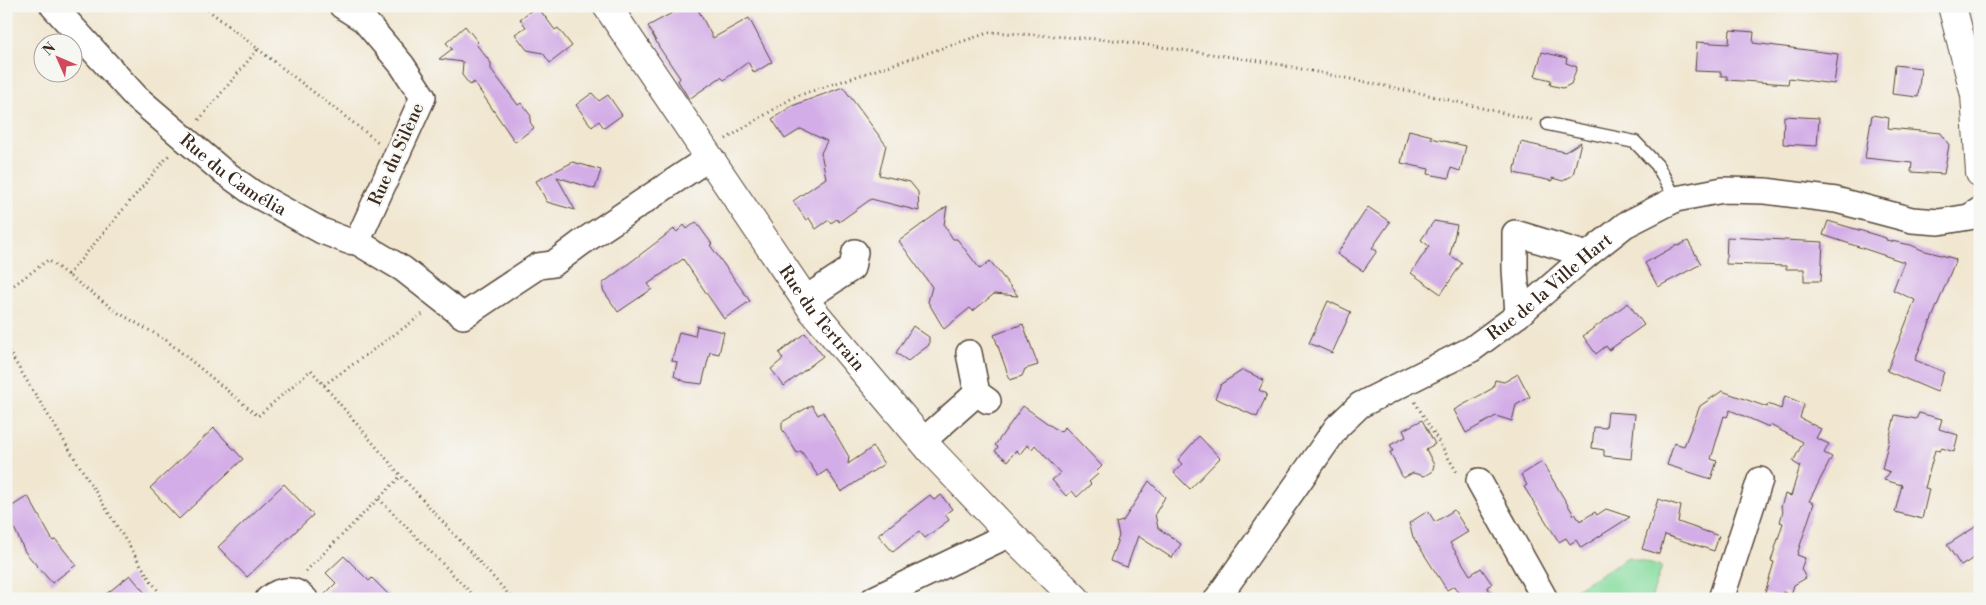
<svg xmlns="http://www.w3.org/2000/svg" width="1986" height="605" viewBox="0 0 1986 605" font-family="'Libre Bodoni',serif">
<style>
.green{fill:#88dda0;stroke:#62845f}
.building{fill:#d3ade7}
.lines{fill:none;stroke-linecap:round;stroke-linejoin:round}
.lane-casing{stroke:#564639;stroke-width:15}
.street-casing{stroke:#564639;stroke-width:28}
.secondary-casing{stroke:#564639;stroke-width:30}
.path{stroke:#564639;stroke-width:3;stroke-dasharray:1 4;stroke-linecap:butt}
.lane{stroke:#fff;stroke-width:12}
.street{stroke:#fff;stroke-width:25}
.secondary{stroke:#fff;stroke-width:28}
.labels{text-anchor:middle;stroke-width:4;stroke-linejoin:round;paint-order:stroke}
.street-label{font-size:18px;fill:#3b2a1e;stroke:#f6f6f2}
</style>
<rect width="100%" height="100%" fill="#f6f6f2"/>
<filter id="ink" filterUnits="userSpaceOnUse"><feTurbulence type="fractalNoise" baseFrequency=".02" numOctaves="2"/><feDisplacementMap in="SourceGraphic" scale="10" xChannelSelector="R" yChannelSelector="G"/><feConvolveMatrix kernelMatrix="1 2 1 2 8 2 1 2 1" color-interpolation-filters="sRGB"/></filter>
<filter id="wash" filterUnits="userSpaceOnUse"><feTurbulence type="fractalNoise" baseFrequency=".0096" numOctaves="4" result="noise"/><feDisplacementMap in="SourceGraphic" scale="20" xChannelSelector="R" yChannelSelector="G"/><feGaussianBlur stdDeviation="1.12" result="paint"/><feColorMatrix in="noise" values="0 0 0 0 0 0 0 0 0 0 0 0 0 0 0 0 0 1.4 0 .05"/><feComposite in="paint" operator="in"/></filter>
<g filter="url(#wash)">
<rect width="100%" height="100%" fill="#f1e7d1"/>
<!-- green -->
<path class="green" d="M1628 557 1662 566 1651 599H1571L1568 594Z"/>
<g id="blocks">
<!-- building -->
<path class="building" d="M537 6 555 30 558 28 572 46 550 63 543 53 527 50 515 34 526 27 520 19Z
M685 6H696L713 38 749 18 772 62 754 73 748 62 724 80 721 77 689 99 678 81 680 78 659 47 648 26Z
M465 26 478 42 476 44 491 63V69L518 105 521 103 531 116 530 122 534 128 515 142 474 82 470 85 462 75 463 62 439 59 452 49 446 43Z
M1730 30 1754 32 1753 43 1838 54 1834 84 1789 78 1788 84 1727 80V76H1721V72L1695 71 1697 42 1729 44Z
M1542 52 1567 58 1566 63 1577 67 1571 84 1563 88 1550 85 1551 80 1535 76Z
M1895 65 1921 68 1918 97 1892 94Z
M843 87 886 145 879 175 910 182 918 192 919 211 871 199 839 222 837 219 831 223 829 220 816 229 809 218 806 220 793 201 826 178 821 153 827 141 801 129 785 139 772 119 792 106Z
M592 93 599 101 608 95 622 115 604 128 599 121 592 127 576 105Z
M1872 115 1889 118 1888 128 1941 133 1949 145 1944 174 1911 172 1912 163 1865 158Z
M1784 116 1819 118 1817 146 1783 144Z
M1409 130 1432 136 1431 138 1466 146 1460 171 1451 168 1449 178 1428 174 1429 169 1401 163Z
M1521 142 1565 152 1581 142 1573 175 1563 181 1552 178V181L1514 173Z
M573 162 601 170 595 189 557 177 575 210 547 202 536 181Z
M947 206 944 225 953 239H957L980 269 990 261 1018 296 994 294 973 311 970 308 944 329 928 302 932 287 899 241Z
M1368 207 1390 222 1372 248 1377 251 1363 271 1337 254Z
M1434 221 1457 225 1450 255 1462 263 1441 294 1411 273 1429 246 1421 240Z
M1828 221 1886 238V240L1911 245 1922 250 1956 259 1915 360 1944 372 1937 392 1887 371 1915 300 1893 290 1904 262 1823 235Z
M696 222 712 244 710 245 750 301 724 319 683 259 648 284 652 289 618 312 603 290V283L674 229 677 232 684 225 687 229Z
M1727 237 1823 242 1821 281H1804V269H1786V266L1726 264Z
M1688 241 1701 264 1658 287 1645 263 1677 245 1678 246Z
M1328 301 1351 312 1332 353 1309 343Z
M1628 303 1644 325 1609 350 1606 346 1596 354 1583 336Z
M1023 324 1038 365 1025 369 1022 376 1010 380 994 335Z
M697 326 724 332 719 354 710 352 702 384 686 382 674 376 677 362 672 361 679 332 695 336Z
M913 326 929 337V345L908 361 896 353Z
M805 333 823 356 784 386 771 369 783 359 779 353Z
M1243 370 1264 380 1259 390 1267 394 1257 417 1215 398 1221 384Z
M1518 374 1530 397 1516 405 1512 421 1496 416 1466 433 1454 410 1493 388 1495 380 1504 382Z
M1722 391 1767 407 1768 404 1781 409 1785 396 1804 404 1800 418 1821 429 1816 438 1829 444 1824 453 1832 457 1809 501 1814 503 1797 555 1805 558 1801 569 1806 578 1794 585 1791 595 1783 592 1781 598 1765 593 1774 562 1771 561 1783 523 1780 522 1783 511 1781 507 1785 494 1791 496 1800 466 1793 462 1803 442 1770 425 1769 427 1730 410 1727 417 1724 416 1711 459 1717 461 1711 479 1667 465 1674 443 1684 446 1700 406Z
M812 405 818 415 823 412 849 457 848 464 873 447 884 464 841 492 827 470 818 476 801 451 797 453 782 429V422Z
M1023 406 1060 432 1065 427 1102 466 1096 472 1098 474 1089 482 1091 484 1077 497 1072 491 1066 496 1052 480 1060 473 1035 445 1032 449 1027 445 1020 454 1016 450 1008 461 995 451 998 447 995 445Z
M1608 412 1635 414 1631 459 1604 456V450L1592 448 1594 427 1606 428Z
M1919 413 1942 419 1939 429 1958 435 1954 452 1942 448 1940 451 1935 450 1925 488 1929 489 1922 519 1895 512 1902 485 1884 480 1890 472 1882 469 1895 415 1916 419Z
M1422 420 1435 444 1426 449 1434 465 1432 472 1424 476 1413 473 1403 478 1390 452 1393 451 1390 445 1406 437 1403 430Z
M214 428 243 459 179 519 150 488Z
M1199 436 1220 458 1190 489 1174 473 1182 464 1178 460Z
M1542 462 1574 515 1575 514 1580 521 1595 512 1597 515 1606 509 1630 517 1581 548 1576 540 1570 544 1566 538 1559 542 1524 487 1527 485 1521 475Z
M1149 481 1165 497 1155 514 1158 528 1181 544 1172 558 1138 536 1127 567 1110 561 1119 536 1116 523 1123 521Z
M284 484 313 515 247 577 218 547Z
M930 495 934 500 941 495 952 509 945 514 949 520 925 538 919 531 893 552 878 535Z
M28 496 53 541 56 540 76 565 52 583 25 552 6 510Z
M1658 499 1681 506 1678 522 1719 536 1714 551 1665 535 1659 554 1642 549Z
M1454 510 1468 532 1450 543 1470 575 1481 568 1492 584 1487 587 1495 599H1462L1454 586 1447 590 1413 537 1409 523 1428 511 1435 522Z
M1980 524V554L1961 566 1947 545Z
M344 556 369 581 372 578 393 599H320L336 583 326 573Z
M130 575 150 599H100Z"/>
</g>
</g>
<g filter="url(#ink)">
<use href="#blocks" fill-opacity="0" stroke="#564639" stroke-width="1"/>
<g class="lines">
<!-- lane casing -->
<g class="lane-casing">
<path id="lane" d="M1548 124 1635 142 1657 165 1676 199"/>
</g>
<!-- street casing -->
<g class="street-casing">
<g id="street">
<path id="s1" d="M53 6 136 97 220 169 253 193 322 231 348 241 357 242 403 269 463 316 538 266 553 264 581 243 710 157"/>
<path d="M342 6 364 20 402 65 423 97 357 242"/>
<path d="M805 299 852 268 855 252"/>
<path d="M1518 315 1515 269V233L1587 255"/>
<path d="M969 353 977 393 988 401"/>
<path d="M923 441 977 393"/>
<path d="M1479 481 1545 599"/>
<path d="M268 599C280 589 294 587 305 599"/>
<path d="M874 599 1010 534"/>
<path id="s2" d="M1217 599 1337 427 1360 405 1472 349 1518 315 1587 255 1625 225 1676 199 1723 190 1765 191 1836 200 1912 220 1939 222 1969 217 1980 210"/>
<path d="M1721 599 1760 480"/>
</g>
</g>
<!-- secondary casing -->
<g class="secondary-casing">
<g id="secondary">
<path id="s3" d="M607 6 813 311 933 453 1010 534 1076 599"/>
<path d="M1952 6 1975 95 1980 173"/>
</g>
</g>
<!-- path -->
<path class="path" d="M258 49 378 142
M199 120 258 49 203 6
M726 139 794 97 991 32 1112 40 1267 62 1424 94 1532 120
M68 275 169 155
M6 291 48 260 117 312 166 340 258 416 311 370 401 476 513 599
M6 347 149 578 164 599
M324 385 423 314
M1415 402 1458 474
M379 499 477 599
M306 571 401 476"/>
<!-- lane -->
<use href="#lane" class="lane"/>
<!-- street -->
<use href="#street" class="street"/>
<!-- secondary -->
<use href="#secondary" class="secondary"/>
</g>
</g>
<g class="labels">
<!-- street labels -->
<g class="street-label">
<text transform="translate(396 154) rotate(-66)" y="6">Rue du Silène</text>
<text dy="6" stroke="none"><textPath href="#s1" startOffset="248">Rue du Camélia</textPath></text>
<text dy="6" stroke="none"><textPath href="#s2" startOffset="466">Rue de la Ville Hart</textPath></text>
<text dy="6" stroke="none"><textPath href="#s3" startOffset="379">Rue du Tertrain</textPath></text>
</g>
</g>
<!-- margin -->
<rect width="1986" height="605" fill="none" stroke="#f6f6f2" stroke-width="25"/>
<!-- north arrow -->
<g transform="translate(58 58) rotate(315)"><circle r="24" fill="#f6f6f2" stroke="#aba49d"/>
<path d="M0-4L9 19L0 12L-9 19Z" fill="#d1495b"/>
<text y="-8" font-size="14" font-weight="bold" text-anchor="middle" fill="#3b2a1e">N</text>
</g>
</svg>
